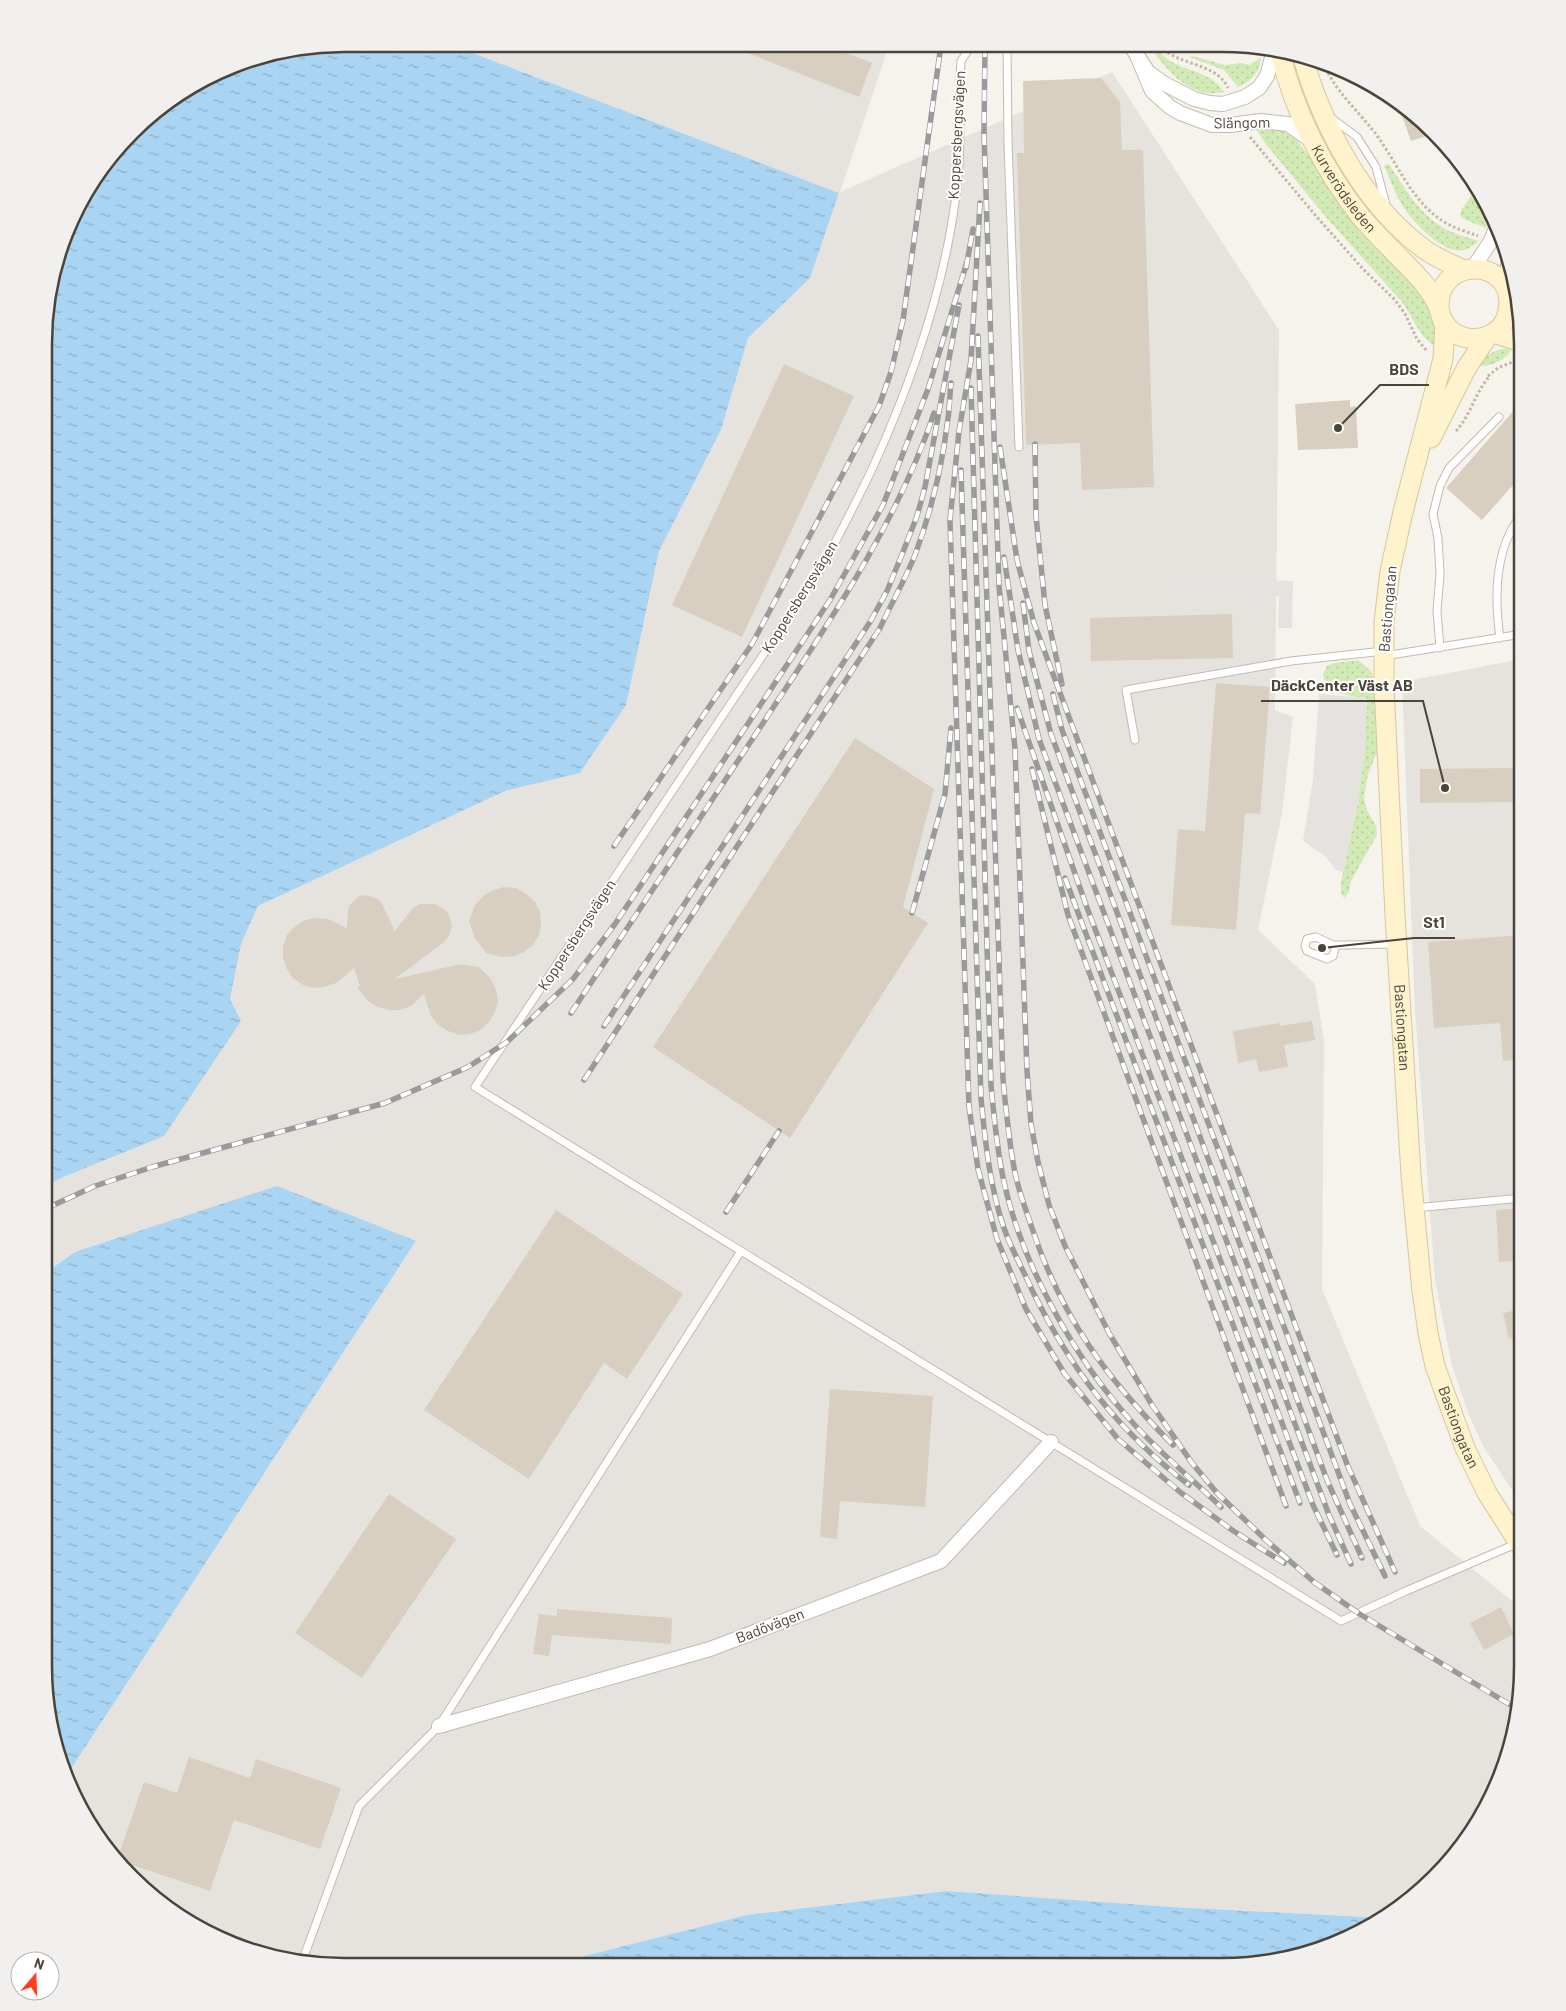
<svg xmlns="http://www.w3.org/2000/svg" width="1566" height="2011" viewBox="0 0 1566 2011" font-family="Barlow,sans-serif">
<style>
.industrial{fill:#e6e2dd}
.grass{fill:url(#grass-dots)}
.parking{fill:#e5e3e0}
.water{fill:url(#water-ripples)}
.building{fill:#d8cfc1}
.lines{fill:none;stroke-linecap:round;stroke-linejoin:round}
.service-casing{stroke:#c2bbae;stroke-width:9}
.minor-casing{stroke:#c2bbae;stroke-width:16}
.secondary-casing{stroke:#d6c79b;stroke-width:21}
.path{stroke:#c4b79f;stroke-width:3;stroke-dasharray:2.5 2.5;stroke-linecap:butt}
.service{stroke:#fff;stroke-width:7}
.minor{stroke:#fff;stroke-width:14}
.secondary{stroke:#fff3cd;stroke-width:19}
.rail-casing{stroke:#9a9a9a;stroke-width:5.5}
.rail{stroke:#fff;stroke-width:4;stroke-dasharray:11;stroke-linecap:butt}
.labels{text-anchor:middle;stroke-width:4;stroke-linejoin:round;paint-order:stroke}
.street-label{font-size:15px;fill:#4b4439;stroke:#fff}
.rim{fill:none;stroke:#4b4439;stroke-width:2.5}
.leader{fill:none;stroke:#4b4439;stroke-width:2}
.callout-dot{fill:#4b4439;stroke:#fff;stroke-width:2}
.callout-label{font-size:16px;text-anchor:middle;font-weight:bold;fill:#4b4439;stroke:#fff;stroke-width:4;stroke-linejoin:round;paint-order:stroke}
</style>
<defs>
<pattern id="grass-dots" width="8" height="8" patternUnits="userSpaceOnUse" patternTransform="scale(1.25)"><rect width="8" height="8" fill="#d2eab5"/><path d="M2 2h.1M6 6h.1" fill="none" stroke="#b6ca9c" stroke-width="1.8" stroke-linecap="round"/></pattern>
<pattern id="water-ripples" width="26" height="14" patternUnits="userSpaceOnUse" patternTransform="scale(1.25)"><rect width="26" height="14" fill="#a9d4f2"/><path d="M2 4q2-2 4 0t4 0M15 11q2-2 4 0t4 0" fill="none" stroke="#8caec5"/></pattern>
</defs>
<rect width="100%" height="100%" fill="#f6f3ec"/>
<!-- industrial -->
<path class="industrial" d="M449 44 889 45 840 192 1112 72 1279 330 1275 710 1293 717 1282 813 1258 930 1315 984 1324 1041 1322 1289 1420 1526 1522 1609V1686L1506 1763 1472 1833 1434 1879 1384 1918 1172 1907 946 1891 747 1915 541 1967H325L248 1951 178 1917 132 1879 84 1817 67 1775 416 1241 75 1252 45 1273V1187L63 1177 241 1021 230 999 241 944 258 906 505 791 580 773 626 705 659 551 721 430 748 338 810 278 839 193Z
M1522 659V1505L1483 1446 1469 1415 1452 1366 1435 1280 1415 1010 1402 682Z"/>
<!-- grass -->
<path class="grass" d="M1150 46H1155C1174 75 1207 65 1224 92 1191 100 1166 70 1150 46Z
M1193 56 1225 65 1241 63 1250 65 1261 57C1261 71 1251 82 1238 87L1224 70 1189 57Z
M1262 127 1278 128 1295 138 1358 220 1404 271 1425 302 1430 312 1434 322 1436 346C1421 341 1412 315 1402 302L1325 216 1265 143 1256 129Z
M1389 164C1404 187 1418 212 1442 227 1453 234 1467 237 1479 241 1472 247 1465 252 1455 250 1437 247 1411 220 1402 205 1395 193 1390 179 1384 166Z
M1477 187 1482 194 1490 215 1486 228 1463 219 1460 215 1462 209Z
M1513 348C1506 360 1492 367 1478 366 1487 353 1497 348 1513 348Z
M1358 660 1370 670 1374 677 1377 694 1378 750 1368 774 1364 799 1367 810 1376 826 1377 835 1351 881 1349 892 1344 898 1341 893V882L1358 801 1367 698C1351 697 1339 694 1326 685L1323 675 1327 666 1334 663Z"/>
<!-- parking -->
<path class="parking" d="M1171 579 1293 581 1292 628H1278L1279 596 1171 594Z
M1319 694 1367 698 1365 751 1358 801 1343 872 1336 870 1326 857 1303 841 1313 779Z"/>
<!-- water -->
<path class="water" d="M345 44H449L839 193 810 278 748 338 721 430 659 551 626 705 580 773 505 791 258 906 241 944 230 999 241 1021 164 1136 63 1177 45 1187 46 305 84 194 146 118 248 60Z
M277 1186 416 1241 67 1775 54 1744 44 1667 45 1273 75 1252Z
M946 1891 1172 1907 1384 1918 1372 1927 1299 1957 1241 1967H541L747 1915Z"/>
<!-- building -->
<path class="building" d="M727 45H826L872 63 859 97Z
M1101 78 1120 102 1122 150H1143L1154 487 1082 490 1080 443 1026 445 1017 153H1024L1023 81Z
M1397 102 1433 134 1411 141Z
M784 364 854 396 742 637 672 605Z
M1350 400V407L1356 406 1358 448 1298 450 1295 404Z
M1522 401V475L1482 520 1446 488Z
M1232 614 1233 658 1091 661 1090 618Z
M1216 683 1270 687 1260 814 1245 813 1236 930 1171 925 1178 829 1205 831Z
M855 738 934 789 903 907 928 923 790 1138 653 1047Z
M1517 768V802L1420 803V769Z
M504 887 516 888 526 894 535 902 540 912 541 924 539 935 533 945 524 952 514 956 502 957 486 953 475 938 469 921 475 905 483 896 493 890Z
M366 895 378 899 382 904 395 931 413 908 420 904H435L442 908 448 913 452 925 449 936 444 942 395 979 461 964 479 967 491 979 496 990 498 1001 495 1012 489 1022 481 1030 470 1034 459 1035 448 1031 438 1025 431 1016 424 994 411 1006 400 1010H389L378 1007 368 1001 357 987 360 986 354 968 336 983 325 987 314 988 303 985 293 978 287 969 283 958V947L287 935 294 927 305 920 316 918 328 919 347 928 348 910 350 905 359 896Z
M1522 935V1059L1503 1061 1500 1023 1434 1028 1428 942Z
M1312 1021 1315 1040 1284 1045 1288 1067 1259 1072 1256 1059 1238 1063 1233 1031 1280 1023V1026Z
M1522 1208V1260L1499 1262 1496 1210Z
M556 1210 683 1294 627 1379 604 1363 529 1479 424 1410Z
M1522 1309V1336L1509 1339 1503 1313Z
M830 1389 933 1396 925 1507 840 1501 837 1539 820 1537Z
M389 1494 456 1539 362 1678 295 1633Z
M1501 1607 1514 1634 1484 1650 1470 1623Z
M557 1609 672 1618 671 1644 552 1635 549 1656 533 1654 539 1614 557 1616Z
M189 1757 250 1778 256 1759 341 1788 320 1849 234 1820 210 1891 117 1860 144 1782 177 1793Z"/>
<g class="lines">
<!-- service casing -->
<g class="service-casing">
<path id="service" d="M971 46 961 61C958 100 962 140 958 178 948 277 914 377 873 467 858 499 841 531 825 562L475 1087 1341 1621 1406 1591 1518 1543
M1007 46 1008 143 1019 447
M1330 117 1357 137 1376 167 1386 205
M1500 638C1494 596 1494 548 1522 514
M1440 648 1437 611 1440 574 1438 538 1433 514 1440 486 1449 468 1499 417
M1384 656 1522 634
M1135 740 1126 690 1291 661 1384 651
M1336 945 1333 956 1327 959 1307 951 1305 946 1307 939 1316 937 1333 945H1346L1396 944
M1414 1208 1522 1198
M302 1962 359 1806 439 1726 741 1251"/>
</g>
<!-- minor casing -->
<g class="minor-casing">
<path id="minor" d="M1131 46 1148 72 1163 83 1194 99 1210 103 1223 104 1245 97 1259 88 1267 76 1274 50
M1138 58 1152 91 1170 107 1180 113 1212 125H1230L1261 121 1288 124 1312 141
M1473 268 1491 241 1496 228
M1505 286 1509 260
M439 1726 710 1649 941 1561 1051 1442"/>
</g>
<!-- secondary casing -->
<g class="secondary-casing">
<g id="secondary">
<path id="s1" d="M1280 52C1294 111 1323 169 1361 217 1380 239 1402 259 1421 280 1427 287 1434 297 1438 306 1440 311 1441 318 1444 323 1456 340 1478 343 1495 332 1504 326 1509 314 1509 303 1509 257 1438 257 1439 307"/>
<path d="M1303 58C1323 127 1362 201 1420 246 1433 257 1449 263 1464 270"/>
<path id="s2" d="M1445 323 1443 359 1403 512 1390 571 1384 622V686L1395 915 1411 1175 1422 1291 1428 1333 1435 1366 1465 1448 1487 1493 1522 1548"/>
<path d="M1493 333 1522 342"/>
<path d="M1431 438 1467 367 1488 336"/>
</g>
</g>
<!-- path -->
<path class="path" d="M1160 46C1178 66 1216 62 1228 88
M1328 73C1341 97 1362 115 1378 137 1399 166 1413 204 1446 223 1456 229 1468 232 1478 236
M1250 137 1316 216 1363 269 1395 300 1405 314 1417 339 1427 351
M1488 376 1498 368 1517 360
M1456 431C1471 415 1475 392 1490 376"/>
<!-- service -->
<use href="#service" class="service"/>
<!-- minor -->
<use href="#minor" class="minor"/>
<!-- secondary -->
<use href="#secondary" class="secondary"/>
<!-- rail casing -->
<g class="rail-casing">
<path id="rail" d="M985 46 984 133 999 586 1015 749 1027 1071 1031 1124 1038 1162 1049 1205 1065 1246 1109 1333 1152 1405 1192 1463 1217 1493 1268 1542 1314 1582 1358 1613 1517 1709
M980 203 971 360 959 431 950 520 969 1107 978 1169 997 1239 1026 1309 1064 1373 1118 1439 1180 1492 1232 1530 1284 1563
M966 268 973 229
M978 336 1003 1079C1006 1111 1009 1142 1015 1173 1019 1192 1026 1210 1032 1228 1062 1318 1106 1378 1173 1445
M971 388 991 1085C994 1118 997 1150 1004 1182 1022 1265 1076 1361 1133 1423 1160 1453 1192 1479 1221 1507
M1035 444 1036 516 1045 605 1062 684
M1000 447 1017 560 1034 623 1347 1464 1395 1572
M961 470 981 1098C985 1140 990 1188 1004 1228 1011 1249 1023 1269 1032 1290 1072 1371 1117 1430 1189 1485
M1004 557 1018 650 1039 739 1329 1515 1351 1564
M1023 603 1029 651 1051 734 1327 1480 1362 1558
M1053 694 1062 730 1350 1504 1385 1576
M1017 708 1086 905 1313 1505 1337 1555
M1032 769 1068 915 1286 1506
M614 846 752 644 879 406 891 372 903 320 941 45
M1065 878 1300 1503
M912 913 945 794 951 728
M571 1013C636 915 700 817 765 720 828 624 898 522 934 413
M604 1026 870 622 887 591 903 552 917 516 925 487 959 305
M584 1080 880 628C891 604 905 580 915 555 935 501 948 441 951 383
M45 1209 95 1186 152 1167 385 1103 468 1067 507 1042 573 979 615 924 830 600 883 505 928 389 967 262
M726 1212 779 1131"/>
</g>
<!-- rail -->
<use href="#rail" class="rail"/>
</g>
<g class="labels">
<!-- street labels -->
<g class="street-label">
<text transform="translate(1242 123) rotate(-1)" y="5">Slängom</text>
<text transform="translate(957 135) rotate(-87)" y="5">Koppersbergsvägen</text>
<text dy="5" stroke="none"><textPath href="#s1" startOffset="152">Kurverödsleden</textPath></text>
<text transform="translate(800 597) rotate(-58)" y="5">Koppersbergsvägen</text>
<text transform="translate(1388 609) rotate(-85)" y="5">Bastiongatan</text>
<text transform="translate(577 935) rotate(-57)" y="5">Koppersbergsvägen</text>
<text dy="5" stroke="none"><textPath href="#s2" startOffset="712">Bastiongatan</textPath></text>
<text dy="5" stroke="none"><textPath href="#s2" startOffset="1118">Bastiongatan</textPath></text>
<text transform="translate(770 1626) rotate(-21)" y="5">Badövägen</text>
</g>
</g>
<!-- crop -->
<path d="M0 0H1566V2011H0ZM344 52H1222A292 292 0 0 1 1514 344V1666A292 292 0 0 1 1222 1958H344A292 292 0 0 1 52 1666V344A292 292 0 0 1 344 52Z" fill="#f1f0ef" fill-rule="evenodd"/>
<path class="rim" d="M344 52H1222A292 292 0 0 1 1514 344V1666A292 292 0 0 1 1222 1958H344A292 292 0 0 1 52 1666V344A292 292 0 0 1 344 52Z"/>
<!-- callouts -->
<path class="leader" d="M1338 428L1380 385H1429M1445 788L1423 701H1261M1322 948L1414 938H1455"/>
<g class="callout-dot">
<circle cx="1338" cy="428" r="5"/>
<circle cx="1445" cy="788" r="5"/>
<circle cx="1322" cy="948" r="5"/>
</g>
<g class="callout-label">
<text x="1404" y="375">BDS</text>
<text x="1342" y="691">DäckCenter Väst AB</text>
<text x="1434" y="928">St1</text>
</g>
<!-- north arrow -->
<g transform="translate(35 1976) rotate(19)"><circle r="24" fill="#ffffff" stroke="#b7b4b0"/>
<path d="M0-4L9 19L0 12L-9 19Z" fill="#fc3f1d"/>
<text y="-8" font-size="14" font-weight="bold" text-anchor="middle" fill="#4b4439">N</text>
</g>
</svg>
